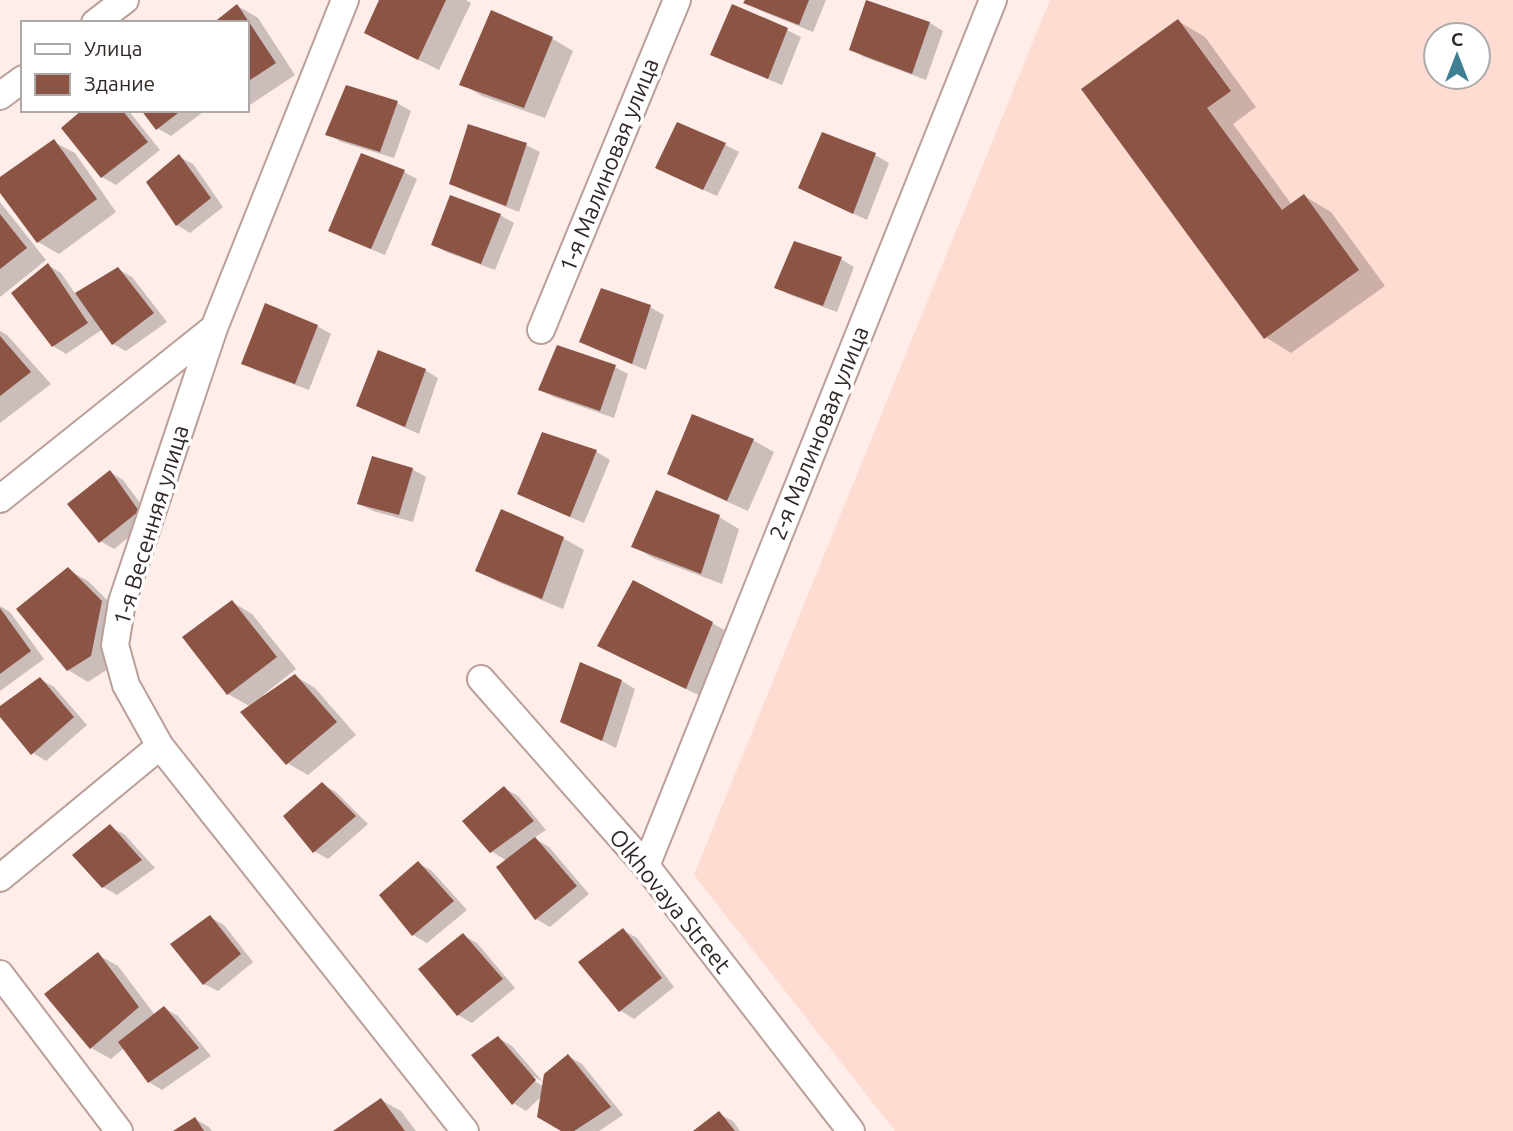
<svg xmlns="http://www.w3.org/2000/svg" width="1513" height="1131" viewBox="0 0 1513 1131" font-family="Ubuntu,sans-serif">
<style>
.built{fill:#ffdcd2;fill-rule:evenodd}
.shadow{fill:#0003}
.building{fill:#8b5445}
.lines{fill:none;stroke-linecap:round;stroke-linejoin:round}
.minor-casing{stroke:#b99f98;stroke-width:30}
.minor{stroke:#fff;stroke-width:26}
.labels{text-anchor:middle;stroke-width:7;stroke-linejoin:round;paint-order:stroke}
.street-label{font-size:23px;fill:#312725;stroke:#fff}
</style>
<rect width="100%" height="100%" fill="#feede9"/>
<!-- built -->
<path class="built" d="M1050 0H1513V1131H895L694 875ZM1436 35H1478V77H1436Z"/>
<!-- shadow -->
<path class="shadow" d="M381 0H466L471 3 439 70 386 44Z
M747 0H826L813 32 759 10 746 2Z
M868 1 930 23 943 31 926 80 864 57 851 49Z
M238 6 258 18 295 75 247 107V23Z
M733 6 787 30 801 37 782 85 726 62 712 54Z
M492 13 553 39 573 51 545 118 482 96 462 84Z
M1178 21 1205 37 1256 107 1233 124 1292 205 1304 196 1331 212 1385 286 1291 353 1265 337Z
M397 103 411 111 394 158 341 142 328 134Z
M85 110H128L160 150 116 185 102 177Z
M143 110H206L171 136 157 128Z
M678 125 726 145 739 152 717 196 670 175Z
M823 134 875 155 889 163 867 220 813 195Z
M54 142 75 153 116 212 59 254 38 242 0 190V179Z
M526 145 540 152 519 212 465 191 452 184Z
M180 157 193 164 223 207 190 233 177 225Z
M404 172 417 179 385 255 344 238 330 230Z
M0 202 46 260 0 297Z
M500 215 514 223 495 270 446 252 433 244Z
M841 259 854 267 837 312 790 295 776 287Z
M48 265 61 273 76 295 118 269 132 277 167 322 126 351 113 344 103 329 66 354 53 346Z
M650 307 664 315 646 370 595 349 581 341Z
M317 326 331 334 309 390 257 371 243 363Z
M0 331 7 335 51 384 0 423Z
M615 367 628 374 614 418 554 397 540 390Z
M425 370 438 378 419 434 372 413 358 405Z
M543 434 597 452 610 460 584 523 533 501 520 493Z
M753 440 774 452 748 511 690 485 669 474Z
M412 469 426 477 413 522 373 511 359 504Z
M110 472 123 480 152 519 114 549 100 541Z
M719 517 739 529 722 584 653 558 633 546Z
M563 538 584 550 563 609 498 582 477 570Z
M68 570 88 581 122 615 111 667 88 682 68 670Z
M232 602 252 614 296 669 263 695 264 697 295 676 315 688 356 735 308 775 287 763 251 707 228 694Z
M0 606 10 612 44 659 0 691Z
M712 623 733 635 707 699 619 657 599 646Z
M581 665 622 681 635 689 616 748 562 721Z
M40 679 54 687 87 725 46 761 33 753 0 714V708Z
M323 784 336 792 368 824 328 859 314 851Z
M504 788 518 796 546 830 534 838 549 847 589 894 550 927 536 919 499 867 507 861 491 851Z
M110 827 124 834 155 868 117 895 103 887Z
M418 863 432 871 467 910 427 943 413 935 381 895Z
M210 917 224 925 253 962 218 991 204 984Z
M623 930 637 938 674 987 634 1019 621 1011 581 963Z
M463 935 477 943 515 988 472 1023 458 1015 420 969Z
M98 955 118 966 155 1015 164 1008 178 1016 211 1056 162 1090 149 1082 124 1048 111 1059 91 1048Z
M498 1038 512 1046 543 1082 530 1074 528 1077 544 1087 568 1056 582 1064 623 1115 599 1131H564L543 1095 526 1111 513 1103Z
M381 1100 401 1111 416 1131H336Z
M719 1114 733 1121 740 1131H696Z
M195 1119 209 1127 212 1131H176Z"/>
<!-- building -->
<path class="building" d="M379 0H446L418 60 364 33Z
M745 0H809L799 25 743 3Z
M866 0 930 22 912 74 849 50Z
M237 4 276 63 247 82V23H213Z
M732 4 788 28 768 79 710 55Z
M491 10 553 37 524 108 459 85Z
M1178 19 1231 91 1207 108 1282 210 1304 194 1359 270 1264 339 1081 89Z
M346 85 398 101 380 152 325 135Z
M82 110H122L148 142 101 178 61 128Z
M141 110H182L156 130Z
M677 122 726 143 703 190 655 168Z
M468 124 527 143 506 206 449 184Z
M822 132 876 153 853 214 798 188Z
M54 139 97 199 37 243 0 193V177Z
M361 153 405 170 371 249 328 231Z
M179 154 211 198 176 226 146 182Z
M450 195 501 214 481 264 431 245Z
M0 214 27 248 0 269Z
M794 241 842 257 823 306 774 288Z
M48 263 88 323 52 347 11 293Z
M118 267 154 313 112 345 75 293Z
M601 288 651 305 632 364 579 342Z
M265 303 318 325 295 384 241 364Z
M0 336 31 372 0 396Z
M557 345 616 365 600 411 538 390Z
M378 350 426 369 405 427 356 406Z
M692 414 754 439 727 501 667 474Z
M542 432 597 450 570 517 517 494Z
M372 456 413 468 399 515 357 504Z
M110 470 139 511 99 543 67 504Z
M656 490 720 515 701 574 631 547Z
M501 509 564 537 542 599 475 571Z
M68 567 102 601 91 656 67 671 16 609Z
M633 580 713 622 686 689 597 646Z
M232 600 277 657 227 695 182 637Z
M0 608 31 651 0 674Z
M580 662 622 680 602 741 560 722Z
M295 674 337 722 286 765 240 712Z
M40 677 74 717 31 755 0 717V706Z
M322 782 356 816 313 853 283 816Z
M504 786 534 821 490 853 462 821Z
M110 824 142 860 102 888 72 855Z
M535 837 577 886 535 920 496 867Z
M418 861 454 901 412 936 379 895Z
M210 915 241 954 203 985 170 944Z
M623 928 662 978 619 1012 578 962Z
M463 933 503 979 457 1016 418 969Z
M98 952 139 1007 90 1049 44 994Z
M164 1006 199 1048 148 1083 118 1042Z
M498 1036 536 1080 512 1105 471 1055Z
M568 1054 611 1107 574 1131H561L537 1117 544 1074Z
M381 1098 405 1131H333Z
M719 1111 735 1131H693Z
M195 1117 204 1131H173Z"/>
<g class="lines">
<!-- minor casing -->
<g class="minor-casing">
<path id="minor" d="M345 0 214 328 122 602 115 645 126 685 160 746 465 1131
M95 23 125 0
M0 96 23 79
M541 330 677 0
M0 499 214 328
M481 679 646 866 851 1131
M646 866 993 0
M0 878 160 746
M0 974 119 1131"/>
</g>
<!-- minor -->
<use href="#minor" class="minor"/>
</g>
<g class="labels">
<!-- street labels -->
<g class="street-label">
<text transform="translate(609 165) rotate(-68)" y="8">1-я Малиновая улица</text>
<text transform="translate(819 433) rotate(-68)" y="8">2-я Малиновая улица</text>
<text transform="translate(151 525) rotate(-73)" y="8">1-я Весенняя улица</text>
<text transform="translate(670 901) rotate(51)" y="8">Olkhovaya Street</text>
</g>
</g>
<!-- legend -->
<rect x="21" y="21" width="228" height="91" fill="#ffffff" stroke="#ada9a8" stroke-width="2"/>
<rect x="35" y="44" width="35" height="10" fill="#ffffff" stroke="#ada9a8" stroke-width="2"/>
<text x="84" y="56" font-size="21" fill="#312725">Улица</text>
<rect x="35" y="74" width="35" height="21" fill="#8b5445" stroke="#ada9a8" stroke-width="2"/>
<text x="84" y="91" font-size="21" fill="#312725">Здание</text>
<!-- north arrow -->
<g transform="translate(1457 56)"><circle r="33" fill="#ffffff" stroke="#ada9a8" stroke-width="2"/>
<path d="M0-5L12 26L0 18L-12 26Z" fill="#3e8092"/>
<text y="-10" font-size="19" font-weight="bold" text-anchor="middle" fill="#312725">С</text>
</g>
</svg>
